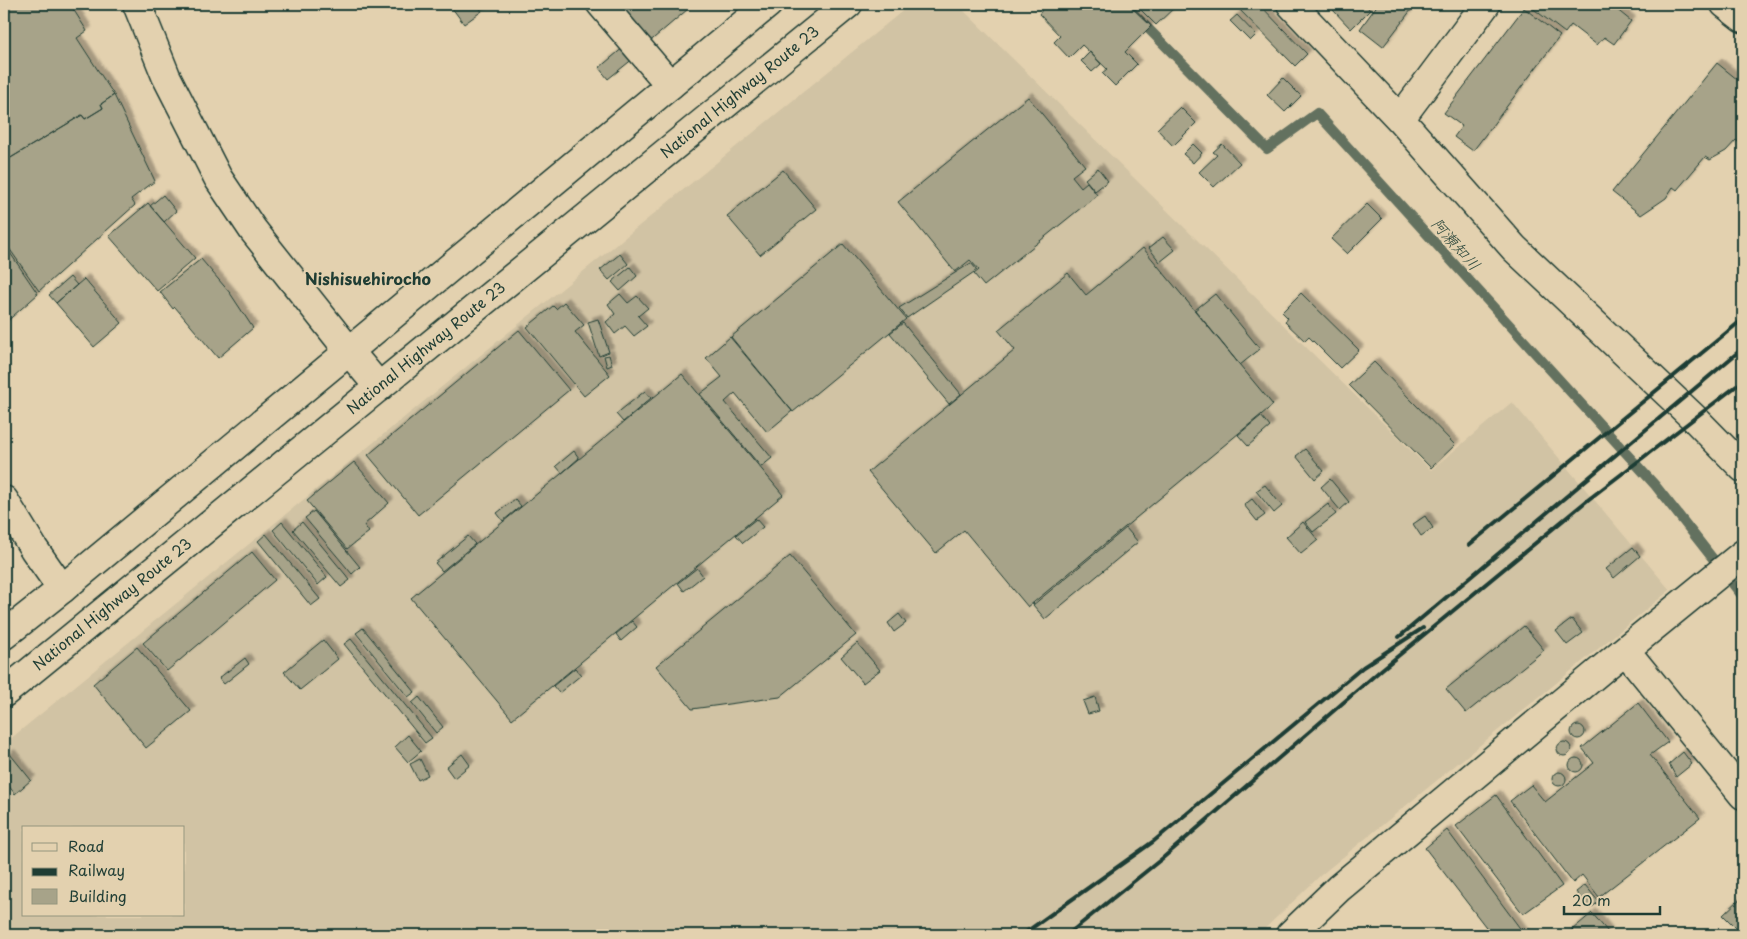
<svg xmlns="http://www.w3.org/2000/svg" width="1747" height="939" viewBox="0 0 1747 939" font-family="'Playpen Sans','Klee One',sans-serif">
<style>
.built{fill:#d1c3a4;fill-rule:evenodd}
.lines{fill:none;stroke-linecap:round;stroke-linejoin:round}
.stream{stroke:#63715f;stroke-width:10}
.building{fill:#a7a389;stroke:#1f3d34;filter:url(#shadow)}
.street-casing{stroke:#1f3d34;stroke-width:31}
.secondary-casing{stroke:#1f3d34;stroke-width:31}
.highway-casing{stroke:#1f3d34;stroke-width:31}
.street{stroke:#e3d1af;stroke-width:28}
.secondary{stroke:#e3d1af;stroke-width:28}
.highway{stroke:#e3d1af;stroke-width:28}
.rail{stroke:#1f3d34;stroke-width:4}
.labels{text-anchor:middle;stroke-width:5;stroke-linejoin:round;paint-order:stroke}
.street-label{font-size:15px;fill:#1f3d34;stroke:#e3d1af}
.water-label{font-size:16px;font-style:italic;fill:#2a463b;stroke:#e3d1af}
.neighbourhood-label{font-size:16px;font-weight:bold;fill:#1f3d34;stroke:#e3d1af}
</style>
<defs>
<filter id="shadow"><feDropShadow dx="4.5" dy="-4.5" stdDeviation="1" flood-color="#0004"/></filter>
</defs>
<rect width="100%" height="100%" fill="#e3d1af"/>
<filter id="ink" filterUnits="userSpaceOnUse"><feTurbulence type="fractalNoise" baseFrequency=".02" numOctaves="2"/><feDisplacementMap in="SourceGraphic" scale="10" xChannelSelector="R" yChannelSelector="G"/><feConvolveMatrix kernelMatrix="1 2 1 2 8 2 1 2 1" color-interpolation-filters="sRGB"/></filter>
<g filter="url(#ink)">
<!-- built -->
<path class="built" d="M911 4H957L1431 470 1512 402 1670 590 1321 875 1258 935H4V744ZM24 828H184V915H24Z"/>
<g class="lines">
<!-- stream -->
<path class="stream" d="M1124 4 1267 149 1317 113 1655 485 1743 597"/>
</g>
<!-- building -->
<path class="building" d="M4 4H70L87 31 77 38 114 95 101 104 103 108 85 119 82 115 4 162Z
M449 4H476L482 11 464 24Z
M613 4H683L688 9 647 44Z
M1035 4H1128L1151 26 1125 52 1137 64 1115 86 1102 73 1107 69 1082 45 1069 58 1054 42 1060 36 1039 14 1042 10Z
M1135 4H1178L1156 25Z
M1197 4H1209L1203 10Z
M1234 4H1259L1307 54 1295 66Z
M1326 4H1337L1332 9Z
M1340 4H1364L1370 10 1351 29 1333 10Z
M1378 4H1404V5L1411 10 1383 47 1360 29Z
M1533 4H1610L1631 21 1614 44 1604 37 1597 45 1571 25 1565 33 1531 7Z
M1524 8 1560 36 1473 151 1454 137 1462 126 1444 113Z
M1237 15 1256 35 1250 41 1230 21Z
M624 47 634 58 608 79 599 68Z
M1090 52 1101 64 1092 72 1081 61Z
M1717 63 1743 84V105L1740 110 1743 112V146L1736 140 1726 151 1710 160 1705 157 1677 190 1673 187 1666 198 1641 215 1612 192Z
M1283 78 1301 96 1285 112 1267 95Z
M114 95 155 181 131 199 135 205 39 291 4 241V162L82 115 85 119 103 108 101 104Z
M1028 97 1085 166 1072 176 1081 187 1087 182 1097 195 984 286 974 274 979 270 970 260 955 272 898 202Z
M1180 107 1196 123 1173 146 1157 129Z
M1193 144 1202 153 1193 163 1183 154Z
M1222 144 1240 163 1214 187 1199 172 1217 155 1213 152Z
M1098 168 1108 181 1095 191 1085 179Z
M783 170 816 209 760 255 727 216Z
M163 195 176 211 164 222 150 206Z
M148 203 195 258 157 291 109 236Z
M1367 204 1382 219 1347 254 1331 239Z
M1163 237 1175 250 1160 262 1149 248Z
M4 244 38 294 4 324Z
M843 244 906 319 793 412 731 337Z
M1143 248 1273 405 1028 607 964 530 936 553 868 472 1015 350 998 330 1068 273 1086 295Z
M620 254 628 264 609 280 600 270Z
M201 259 230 293 253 328 218 358 175 307 173 309 160 292Z
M971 263 977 270 907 318 899 308Z
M630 267 637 276 620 291 612 282Z
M70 277 77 285 56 303 49 295Z
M84 279 122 323 94 347 56 303Z
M1301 293 1359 350 1340 368 1309 337 1305 341 1285 322 1288 318 1282 312Z
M620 294 628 303 637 296 648 308 638 316 647 326 634 336 625 326 615 334 606 322 615 314 608 304Z
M1215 294 1260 349 1240 365 1195 310Z
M564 302 584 325 575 332 610 375 584 396 527 327 553 306 556 309Z
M598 319 609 352 599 356 588 322Z
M903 323 961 394 949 404 890 333Z
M519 330 569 390 418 515 368 455Z
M730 337 792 411 767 432 735 393 725 402 772 458 761 467 700 394 722 377 706 358Z
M609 355 612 365 607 367 604 356Z
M1374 362 1455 445 1431 468 1349 385Z
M682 374 783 495 512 719 411 598Z
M645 391 651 398 623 422 616 414Z
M1261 416 1270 427 1248 446 1238 435Z
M1305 449 1324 471 1315 479 1296 456Z
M574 451 579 458 562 473 556 466Z
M354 462 389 503 364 525 369 532 347 549 307 501Z
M1330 479 1349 502 1340 510 1321 487Z
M1265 485 1282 506 1274 513 1256 491Z
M515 499 521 506 503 521 497 513Z
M1252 499 1265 515 1257 521 1244 505Z
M1328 504 1336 514 1313 532 1305 522Z
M314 511 360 567 352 574 305 518Z
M1425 516 1433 528 1421 536 1413 524Z
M756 519 763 527 743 543 736 535Z
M282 522 327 577 318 585 273 530Z
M302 522 350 580 341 587 293 530Z
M1303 522 1318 540 1301 554 1286 537Z
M1126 528 1138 542 1045 619 1033 605Z
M266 534 320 599 311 606 258 541Z
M468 536 475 544 442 571 435 563Z
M1633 547 1640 556 1614 578 1606 569Z
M252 552 275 580 167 671 143 643Z
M790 556 856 635 780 697 692 709 656 666Z
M697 568 703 576 684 591 678 583Z
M899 614 906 623 894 632 888 623Z
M1572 619 1583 633 1567 645 1556 631Z
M632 621 637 627 621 641 616 634Z
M1524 626 1544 650 1466 713 1446 689Z
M363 628 415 692 408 697 356 633Z
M351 639 432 738 425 743 344 644Z
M323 640 338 659 300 690 284 672Z
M857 643 880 670 863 683 841 657Z
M137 647 191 711 146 748 93 684Z
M245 658 249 664 224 684 219 678Z
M575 668 581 675 559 693 553 686Z
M419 697 443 727 436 733 412 703Z
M1095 697 1099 711 1088 714 1083 701Z
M1638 703 1668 742 1650 755 1700 818 1599 897 1582 875 1573 883 1510 801 1531 785 1545 802 1594 763 1582 748Z
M1571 732a7 7 0 1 1 14 0a7 7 0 1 1-14 0Z
M408 735 421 751 408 762 395 747Z
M1557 749a7 7 0 1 1 14 0a7 7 0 1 1-14 0Z
M1683 752 1692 764 1676 777 1669 764Z
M10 754 31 780 15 794 4 780V760Z
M462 754 470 765 454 778 446 767Z
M1569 765a7 7 0 1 1 14 0a7 7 0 1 1-14 0Z
M420 759 428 775 418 780 410 764Z
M1552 779a7 7 0 1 1 14 0a7 7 0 1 1-14 0Z
M1496 795 1562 886 1523 914 1456 826Z
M1447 830 1525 935H1492L1425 848Z
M1585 885 1599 902 1589 909 1576 892Z
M1741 898 1743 899V935L1723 915Z
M1592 913 1608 932 1604 935H1566Z"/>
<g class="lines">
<!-- street casing -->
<g class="street-casing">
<path id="street" d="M601 4 670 85
M1291 4 1400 119 1514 248 1694 418 1743 468
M1725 4 1743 18
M1400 119 1486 4
M4 500 34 549 62 589
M1625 650 1743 795
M1290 935 1339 888 1625 650 1743 554"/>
</g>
<!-- secondary casing -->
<g class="secondary-casing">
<path id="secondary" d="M137 4 166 76 218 178 253 230 349 351 379 387"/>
</g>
<!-- highway casing -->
<g class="highway-casing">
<g id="highway">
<path d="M4 635 62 589 768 4"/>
<path id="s1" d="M4 693 848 4"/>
</g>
</g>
<!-- street -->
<use href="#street" class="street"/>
<!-- secondary -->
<use href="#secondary" class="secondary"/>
<!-- highway -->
<use href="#highway" class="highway"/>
<!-- rail -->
<path class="rail" d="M1469 545 1743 319
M1399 637 1743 348
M1022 935 1154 841 1363 667 1423 628
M1067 935 1164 857 1381 670 1589 499 1743 381"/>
</g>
</g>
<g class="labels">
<!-- street labels -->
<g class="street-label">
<text dy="5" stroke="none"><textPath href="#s1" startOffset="950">National Highway Route 23</textPath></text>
<text dy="5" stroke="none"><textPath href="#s1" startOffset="545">National Highway Route 23</textPath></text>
<text dy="5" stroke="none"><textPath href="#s1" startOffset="140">National Highway Route 23</textPath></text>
</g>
<!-- water labels -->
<g class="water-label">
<text transform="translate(1456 244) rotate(48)" y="6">阿瀬知川</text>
</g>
<!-- neighbourhood labels -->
<g class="neighbourhood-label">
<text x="368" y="285">Nishisuehirocho</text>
</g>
</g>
<!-- margin -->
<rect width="1747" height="939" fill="none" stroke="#e3d1af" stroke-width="20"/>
<rect x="10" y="10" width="1727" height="919" fill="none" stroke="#1f3d34" stroke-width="2" filter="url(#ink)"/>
<!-- legend -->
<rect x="22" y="826" width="162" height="90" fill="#e3d1af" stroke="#95967e"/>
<rect x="32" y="843" width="25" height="8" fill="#e3d1af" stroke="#95967e"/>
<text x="68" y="852" font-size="15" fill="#1f3d34">Road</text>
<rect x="32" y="868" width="25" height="8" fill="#1f3d34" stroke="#95967e"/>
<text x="68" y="876" font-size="15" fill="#1f3d34">Railway</text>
<rect x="32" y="889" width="25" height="15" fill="#a7a389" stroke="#95967e"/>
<text x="68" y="902" font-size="15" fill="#1f3d34">Building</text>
<!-- scale -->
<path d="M1564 906v8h96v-8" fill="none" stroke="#1f3d34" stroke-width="2.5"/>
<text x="1572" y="906" font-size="15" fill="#1f3d34" stroke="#e3d1af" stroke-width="4" paint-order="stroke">20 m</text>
</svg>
